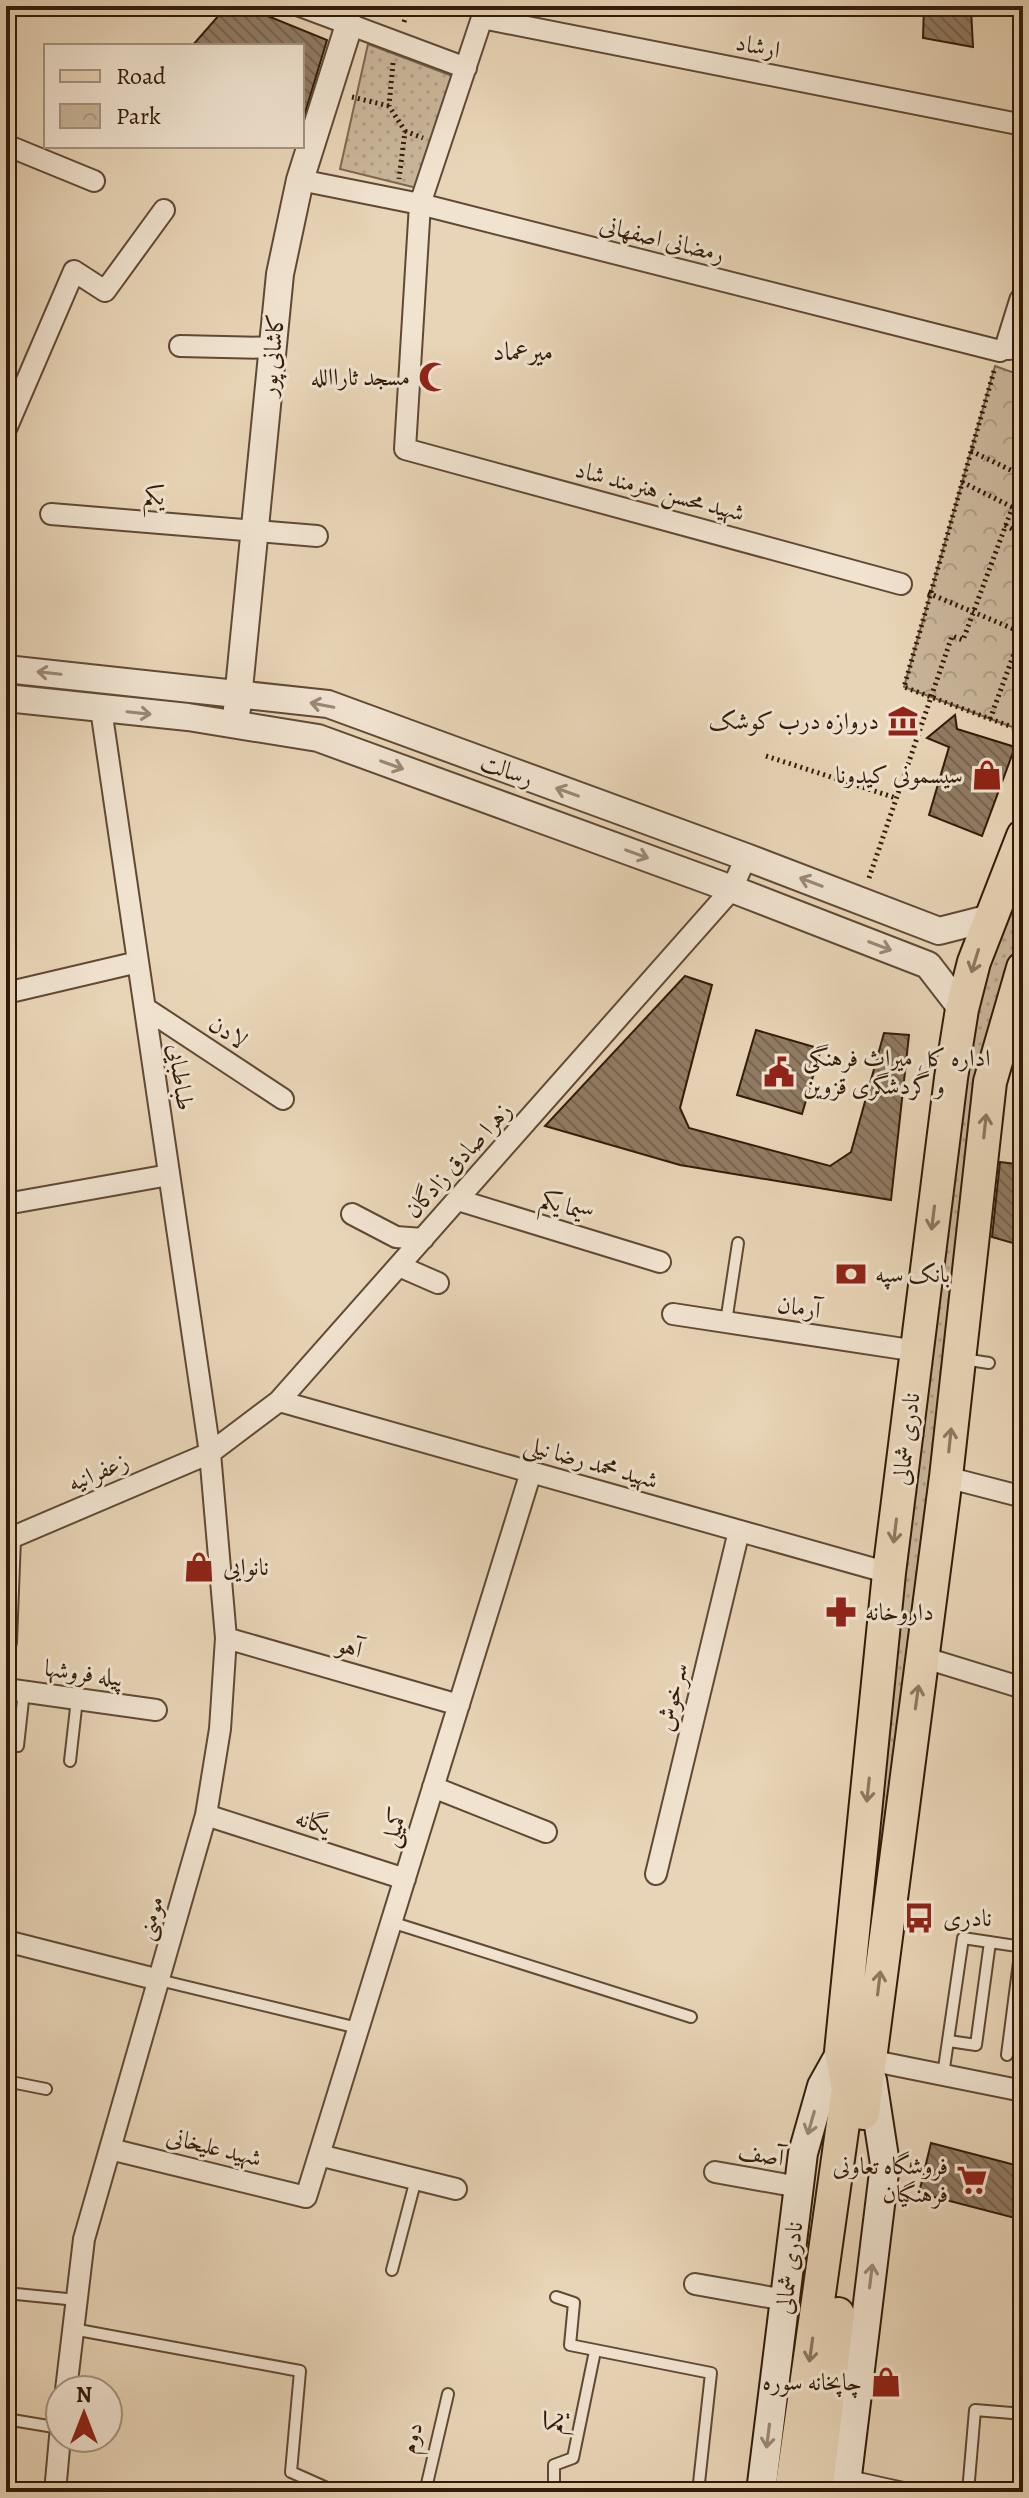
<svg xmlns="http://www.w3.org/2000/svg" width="1029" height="2498" viewBox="0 0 1029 2498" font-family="Alegreya,Amiri,serif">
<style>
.grass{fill:url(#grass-dots);stroke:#7e6851;stroke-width:2}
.park{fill:url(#park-crowns);stroke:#7e6851;stroke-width:2}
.building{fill:url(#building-back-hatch);stroke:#321b09;stroke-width:2}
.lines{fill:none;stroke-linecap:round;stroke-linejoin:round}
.service-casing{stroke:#604934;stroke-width:14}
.minor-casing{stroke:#604934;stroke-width:24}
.tertiary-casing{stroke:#604934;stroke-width:30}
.secondary-casing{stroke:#321b09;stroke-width:32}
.primary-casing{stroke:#321b09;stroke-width:36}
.path{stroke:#321b09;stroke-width:5;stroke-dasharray:2 4;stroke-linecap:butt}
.service{stroke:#f0e3d0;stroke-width:10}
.minor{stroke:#f0e3d0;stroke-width:20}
.tertiary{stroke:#f0e3d0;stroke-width:26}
.secondary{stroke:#f0e3d0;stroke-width:28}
.primary{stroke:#e8d4b6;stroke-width:32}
.oneway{stroke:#9a8976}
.oneway2{stroke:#8d7860}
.labels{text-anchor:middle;stroke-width:6;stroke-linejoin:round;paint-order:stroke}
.street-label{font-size:24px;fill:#321b09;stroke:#f0e3d0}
.poi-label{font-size:24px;fill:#321b09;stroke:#f0e3d0;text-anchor:end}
.neighbourhood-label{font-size:26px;fill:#321b09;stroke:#f0e3d0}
</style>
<defs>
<pattern id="grass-dots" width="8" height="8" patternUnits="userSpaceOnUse" patternTransform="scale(2)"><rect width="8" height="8" fill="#c9b599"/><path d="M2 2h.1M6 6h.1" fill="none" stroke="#ad9b82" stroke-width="1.8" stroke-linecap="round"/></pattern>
<pattern id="park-crowns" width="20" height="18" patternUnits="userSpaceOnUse" patternTransform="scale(2)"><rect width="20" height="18" fill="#c9b599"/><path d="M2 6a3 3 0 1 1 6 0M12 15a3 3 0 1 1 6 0" fill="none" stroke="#ad9b82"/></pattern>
<pattern id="building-back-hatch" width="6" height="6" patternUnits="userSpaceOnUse" patternTransform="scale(2)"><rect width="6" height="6" fill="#917b63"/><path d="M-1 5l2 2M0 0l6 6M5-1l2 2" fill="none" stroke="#776450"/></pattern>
</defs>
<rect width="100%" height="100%" fill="#e8d4b6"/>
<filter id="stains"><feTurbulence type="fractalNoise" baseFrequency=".0025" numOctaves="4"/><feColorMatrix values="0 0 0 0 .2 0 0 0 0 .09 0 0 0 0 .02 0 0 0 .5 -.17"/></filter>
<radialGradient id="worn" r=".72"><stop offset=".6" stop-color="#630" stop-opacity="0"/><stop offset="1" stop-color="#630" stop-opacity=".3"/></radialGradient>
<!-- grass -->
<path class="grass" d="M368 44 455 77 417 188 340 169Z
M1023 837V968L990 1082 882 1966 851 1961 951 1078Z"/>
<!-- park -->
<path class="park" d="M995 366 1023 376V731L904 687Z"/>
<!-- building -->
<path class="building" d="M227 6H243L327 40 305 113 302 112V46H192Z
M924 6 971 9 973 47 923 38Z
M955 715 957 729 1015 747 982 836 929 815 949 747 927 738Z
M685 976 712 985 680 1108 689 1128 830 1166 851 1152 884 1033 909 1035 891 1200 680 1165 545 1126Z
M756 1030 821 1049 802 1114 737 1095Z
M1000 1162 1023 1165V1246L992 1237Z
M931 2143 1023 2167V2220L919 2193Z"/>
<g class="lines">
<!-- service casing -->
<g class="service-casing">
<path id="service" d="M726 1322 738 1243
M963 1359 989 1363
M18 1746 24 1691
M70 1761 77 1699
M391 1922 691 2017
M6 1971 13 1943
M159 1980 358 2028
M949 2041 976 2045 990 1942
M1007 2055 1021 1947
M943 2075 963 1938 1023 1947
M6 2081 46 2089
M392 2270 416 2179
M6 2293 77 2300
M556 2297 574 2303 570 2345 711 2373 698 2492
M73 2329 300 2371 291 2472 336 2492
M6 2419 60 2428
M849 2476 922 2492
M422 2492 426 2488 448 2394
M554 2492V2465L573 2458 595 2351
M968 2492 975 2410 1023 2414"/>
</g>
<!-- minor casing -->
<g class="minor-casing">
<path id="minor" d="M300 6 466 68
M486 6 420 204 405 449 901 584
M482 18 1023 125
M6 145 94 181
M300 180 420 204 1000 351 1009 346
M180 346 272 348
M6 429 74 271 105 291 164 210
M51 514 317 536
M6 993 138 962
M145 1008 283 1099
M458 1200 660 1262
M6 1204 169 1175
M352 1214 396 1237 423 1239
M399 1266 438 1283
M673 1314 917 1351
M279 1401 889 1573
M946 1477 1023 1497
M6 1540 210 1453 279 1401 732 889 746 857
M226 1638 459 1705
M6 1642 10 1538
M922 1657 1023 1688
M6 1689 156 1710
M433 1787 546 1832
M206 1815 405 1879
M656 1874 739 1531
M6 1941 159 1980
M869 2060 1023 2091
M110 2149 306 2197 531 1472
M319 2155 456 2189
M715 2172 799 2187
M695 2284 785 2300
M66 2390 84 2239 206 1815 220 1729 226 1638 210 1453 101 709
M55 2492 60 2437"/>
</g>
<!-- tertiary casing -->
<g class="tertiary-casing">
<path id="tertiary" d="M1009 346 1023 301
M6 669 328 704 746 857 939 931 990 918
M6 698 188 717 318 738 732 889 928 965 962 1009
M237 709 280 274 300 180 349 25"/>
</g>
<!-- secondary casing -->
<g class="secondary-casing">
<path id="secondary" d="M761 2492 803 2153 822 2086 841 2052
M845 2492 885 2164 872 2080"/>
</g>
<!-- primary casing -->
<g class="primary-casing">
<path id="primary" d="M863 2113 946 1477 990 1082 1023 968
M791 2492 848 2088 841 2052 889 1573 951 1078 962 1009 974 962 1023 836
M816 2492 838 2314"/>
</g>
<!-- path -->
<path class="path" d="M404 22 409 6
M393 63 389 106 405 131 399 179
M352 97 389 106
M405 131 423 138
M994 371 904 687 1023 731
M971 451 1023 476
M962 482 1012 507
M1005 525 1023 535
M928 593 1023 633
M990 719 1022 632
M766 756 896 798
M869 878 952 636 963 640 1023 479
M910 2165 925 2168"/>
<!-- service -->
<use href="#service" class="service"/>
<!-- minor -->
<use href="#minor" class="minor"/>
<!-- tertiary -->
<use href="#tertiary" class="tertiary"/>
<!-- secondary -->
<use href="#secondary" class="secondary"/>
<!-- primary -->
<use href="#primary" class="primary"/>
</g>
<!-- one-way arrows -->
<defs><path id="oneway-shaft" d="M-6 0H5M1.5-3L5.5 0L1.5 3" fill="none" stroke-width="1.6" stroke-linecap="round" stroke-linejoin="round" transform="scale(2)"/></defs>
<g class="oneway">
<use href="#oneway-shaft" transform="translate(49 673) rotate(-174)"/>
<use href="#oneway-shaft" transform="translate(322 705) rotate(-169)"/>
<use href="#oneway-shaft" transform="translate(139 713) rotate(6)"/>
<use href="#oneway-shaft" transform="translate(392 765) rotate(20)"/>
<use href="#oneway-shaft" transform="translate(567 792) rotate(-160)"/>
<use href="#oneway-shaft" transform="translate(637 854) rotate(20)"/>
<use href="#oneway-shaft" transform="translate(811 882) rotate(-159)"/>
<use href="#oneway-shaft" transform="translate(880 946) rotate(21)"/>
<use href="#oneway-shaft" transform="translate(811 2123) rotate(106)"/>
<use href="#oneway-shaft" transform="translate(871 2276) rotate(-83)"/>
<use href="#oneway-shaft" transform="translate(768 2436) rotate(97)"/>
</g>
<g class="oneway2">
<use href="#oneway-shaft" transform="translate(975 961) rotate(107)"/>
<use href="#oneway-shaft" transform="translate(985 1126) rotate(-84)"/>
<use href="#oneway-shaft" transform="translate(933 1218) rotate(97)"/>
<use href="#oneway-shaft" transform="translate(950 1440) rotate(-84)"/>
<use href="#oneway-shaft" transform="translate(895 1531) rotate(97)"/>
<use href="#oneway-shaft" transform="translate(917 1697) rotate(-82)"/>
<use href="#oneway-shaft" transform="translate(868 1790) rotate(96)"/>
<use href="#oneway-shaft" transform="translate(879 1983) rotate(-83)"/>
<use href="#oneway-shaft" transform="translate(811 2350) rotate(98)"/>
</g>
<!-- icons -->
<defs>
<g id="mosque-bare" transform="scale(2.4)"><path d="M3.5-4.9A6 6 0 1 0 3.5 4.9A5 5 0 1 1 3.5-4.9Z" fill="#8f2418" stroke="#f0e3d0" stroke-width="2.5" paint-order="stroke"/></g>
<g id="museum-bare" transform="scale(2.4)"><path d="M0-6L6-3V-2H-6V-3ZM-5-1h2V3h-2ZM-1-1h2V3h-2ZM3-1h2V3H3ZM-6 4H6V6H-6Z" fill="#8f2418" stroke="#f0e3d0" stroke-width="2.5" paint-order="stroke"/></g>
<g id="shop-bare" transform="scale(2.4)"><path d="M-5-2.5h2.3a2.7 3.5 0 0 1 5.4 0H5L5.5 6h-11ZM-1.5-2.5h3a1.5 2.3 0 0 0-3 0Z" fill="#8f2418" stroke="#f0e3d0" stroke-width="2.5" paint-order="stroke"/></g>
<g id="civic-bare" transform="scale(2.4)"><path d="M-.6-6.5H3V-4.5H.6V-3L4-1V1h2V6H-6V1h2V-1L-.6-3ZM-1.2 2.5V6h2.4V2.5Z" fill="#8f2418" stroke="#f0e3d0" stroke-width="2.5" paint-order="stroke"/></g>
<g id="bank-bare" transform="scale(2.4)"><path d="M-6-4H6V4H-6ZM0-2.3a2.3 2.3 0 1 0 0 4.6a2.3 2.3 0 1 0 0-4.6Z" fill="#8f2418" stroke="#f0e3d0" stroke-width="2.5" paint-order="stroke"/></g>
<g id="pharmacy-bare" transform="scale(2.4)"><path d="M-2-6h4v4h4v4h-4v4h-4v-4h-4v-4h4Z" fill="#8f2418" stroke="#f0e3d0" stroke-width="2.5" paint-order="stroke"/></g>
<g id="bus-bare" transform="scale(2.4)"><path d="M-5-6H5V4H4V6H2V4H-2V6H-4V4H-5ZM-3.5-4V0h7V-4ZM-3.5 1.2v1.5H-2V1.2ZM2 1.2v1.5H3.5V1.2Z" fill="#8f2418" stroke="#f0e3d0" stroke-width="2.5" paint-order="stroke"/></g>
<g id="supermarket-bare" transform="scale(2.4)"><path d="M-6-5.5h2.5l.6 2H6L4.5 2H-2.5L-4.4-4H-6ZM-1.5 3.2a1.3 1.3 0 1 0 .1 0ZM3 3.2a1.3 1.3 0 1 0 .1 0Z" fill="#8f2418" stroke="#f0e3d0" stroke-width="2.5" paint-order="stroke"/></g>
</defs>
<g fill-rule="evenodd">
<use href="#mosque-bare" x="434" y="377"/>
<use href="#museum-bare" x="903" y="721"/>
<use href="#shop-bare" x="987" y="775"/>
<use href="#civic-bare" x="779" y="1072"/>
<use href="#bank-bare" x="851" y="1274"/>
<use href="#shop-bare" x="199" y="1567"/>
<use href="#pharmacy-bare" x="841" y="1612"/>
<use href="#bus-bare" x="919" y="1918"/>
<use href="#supermarket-bare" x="972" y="2180"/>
<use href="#shop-bare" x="886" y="2382"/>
</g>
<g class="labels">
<!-- street labels -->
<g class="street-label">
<text transform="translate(758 46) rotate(11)" y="8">ارشاد</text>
<text transform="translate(662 239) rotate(14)" y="8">رمضانی اصفهانی</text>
<text transform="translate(272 355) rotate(-84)" y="8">کاشانی پور</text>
<text transform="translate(660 491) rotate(15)" y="8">شهید محسن هنرمند شاد</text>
<text transform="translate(154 496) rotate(4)" y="8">یکم</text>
<text transform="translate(507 770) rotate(20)" y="8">رسالت</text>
<text transform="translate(228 1032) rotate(33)" y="8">لادن</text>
<text transform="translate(181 1077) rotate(82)" y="8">طباطبایی</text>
<text transform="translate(458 1160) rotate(-48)" y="8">زهرا صادق زادگان</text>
<text transform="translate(567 1206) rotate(17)" y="8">سیما یکم</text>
<text transform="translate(799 1307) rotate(9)" y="8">آرمان</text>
<text transform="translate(906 1439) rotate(-83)" y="8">نادری شمالی</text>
<text transform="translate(591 1462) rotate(16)" y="8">شهید محمد رضا نیلی</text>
<text transform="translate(98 1472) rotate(-23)" y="8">زعفرانیه</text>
<text transform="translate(350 1647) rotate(16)" y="8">آهو</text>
<text transform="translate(84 1673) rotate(8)" y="8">پیله فروشها</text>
<text transform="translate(672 1697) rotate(-77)" y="8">سرخوش</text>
<text transform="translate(313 1822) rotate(18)" y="8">یگانه</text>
<text transform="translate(394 1827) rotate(-73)" y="8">کمیلی</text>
<text transform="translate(150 1918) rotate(-74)" y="8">مومنی</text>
<text transform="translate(214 2147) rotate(14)" y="8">شهید علیخانی</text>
<text transform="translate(761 2154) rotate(10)" y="8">آصف</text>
<text transform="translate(789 2268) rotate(-83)" y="8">نادری شمالی</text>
<text transform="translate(554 2422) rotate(-78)" y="8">یکم</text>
<text transform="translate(411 2438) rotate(-77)" y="8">دوم</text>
</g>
<!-- poi labels -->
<g class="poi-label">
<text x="410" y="385">مسجد ثاراالله</text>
<text x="879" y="729">دروازه درب کوشک</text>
<text x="963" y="783">سیسمونی کیدونا</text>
<text x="803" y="1066" text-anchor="start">اداره کل میراث فرهنگی<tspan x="803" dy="28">و گردشگری قزوین</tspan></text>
<text x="875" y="1282" text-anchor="start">بانک سپه</text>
<text x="223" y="1575" text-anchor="start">نانوایی</text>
<text x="865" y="1620" text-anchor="start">داروخانه</text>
<text x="943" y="1926" text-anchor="start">نادری</text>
<text x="948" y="2174">فروشگاه تعاونی<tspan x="948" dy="28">فرهنگیان</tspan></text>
<text x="862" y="2390">چاپخانه سوره</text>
</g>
<!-- neighbourhood labels -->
<g class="neighbourhood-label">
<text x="523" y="360">میرعماد</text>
</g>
</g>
<!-- margin -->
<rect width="1029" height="2498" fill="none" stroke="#e8d4b6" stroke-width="32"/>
<rect x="8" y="8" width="1013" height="2482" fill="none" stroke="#321b09" stroke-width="4"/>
<rect x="16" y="16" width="997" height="2466" fill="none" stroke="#321b09" stroke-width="2"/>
<!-- legend -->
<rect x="44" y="44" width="260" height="104" fill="#f0e3d0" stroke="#a49380" stroke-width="2"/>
<rect x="60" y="70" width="40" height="12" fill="#e8d4b6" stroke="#a49380" stroke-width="2"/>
<text x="116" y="84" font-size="24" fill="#321b09">Road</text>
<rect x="60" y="104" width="40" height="24" fill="url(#park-crowns)" stroke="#a49380" stroke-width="2"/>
<text x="116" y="124" font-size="24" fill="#321b09">Park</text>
<!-- north arrow -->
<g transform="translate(84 2414)"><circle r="38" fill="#f0e3d0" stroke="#a49380" stroke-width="2"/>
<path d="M0-6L14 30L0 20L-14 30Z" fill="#8f2418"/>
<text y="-12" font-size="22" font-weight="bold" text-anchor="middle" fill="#321b09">N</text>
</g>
<rect width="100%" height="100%" filter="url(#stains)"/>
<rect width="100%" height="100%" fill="url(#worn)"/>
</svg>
